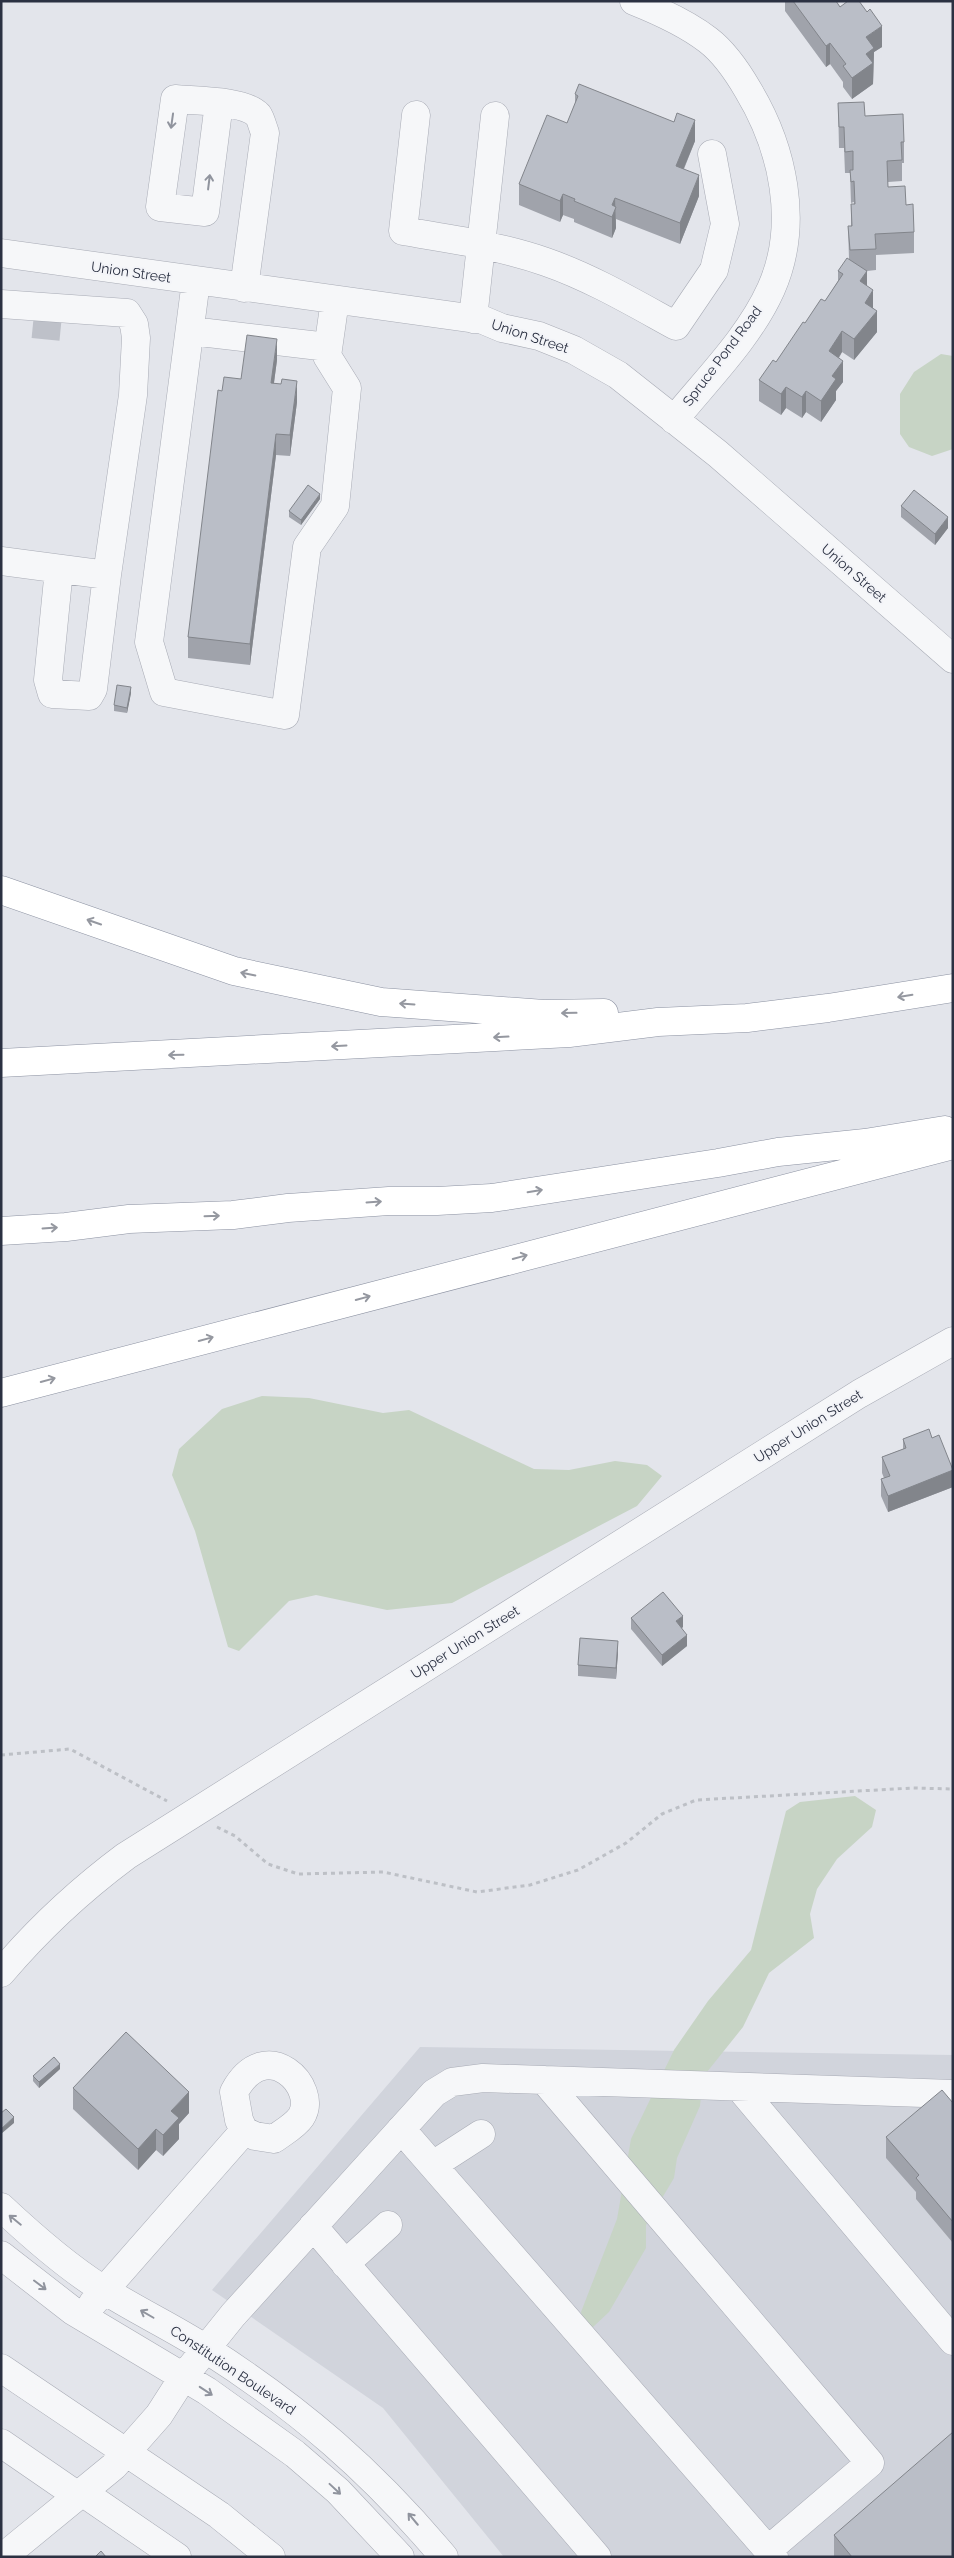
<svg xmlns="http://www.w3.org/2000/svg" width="954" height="2558" viewBox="0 0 954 2558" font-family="Raleway,sans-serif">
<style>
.built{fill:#d1d4dc}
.green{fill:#c7d4c5}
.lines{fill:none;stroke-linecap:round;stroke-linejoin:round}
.minor-tunnel{stroke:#bec1c9;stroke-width:28;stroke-dasharray:28 14;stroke-linecap:butt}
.minor-casing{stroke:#a8abb5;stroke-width:29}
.highway-casing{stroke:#8b91a1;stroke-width:29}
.path{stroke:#bdc0c6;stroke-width:3;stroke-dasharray:4 4;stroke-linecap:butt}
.minor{stroke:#f6f7f9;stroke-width:28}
.highway{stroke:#fff;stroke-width:28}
.wall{fill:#a0a3ab}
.shaded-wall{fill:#82858b}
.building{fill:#babec7;stroke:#82858b}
.oneway{stroke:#90949e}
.oneway2{stroke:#9598a0}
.labels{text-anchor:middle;stroke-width:4;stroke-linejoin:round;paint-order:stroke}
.street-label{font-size:14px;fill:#2b3142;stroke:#f3f4f8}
</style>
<rect width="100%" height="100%" fill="#e3e5eb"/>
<!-- built -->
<path class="built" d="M420 2047 953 2055V2557H504L383 2408 212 2290Z"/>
<!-- green -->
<path class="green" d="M941 354 953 356V449L932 456 909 447 900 434V394L914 372Z
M262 1396 309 1398 383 1413 409 1410 534 1469 569 1470 615 1461 647 1465 662 1476 637 1506 452 1603 387 1610 316 1595 289 1601 239 1651 228 1647 195 1531 172 1475 179 1449 222 1409Z
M855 1796 876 1810 872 1827 837 1859 817 1889 810 1914 814 1938 769 1973 743 2027 703 2077 700 2106 677 2158 674 2178 646 2225V2248L609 2312 592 2328 583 2321 581 2312 617 2219 631 2139 674 2050 708 2001 751 1950 786 1811 800 1802Z"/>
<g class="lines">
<!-- minor-tunnel -->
<path class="minor-tunnel" d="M33 324 73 328"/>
<!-- minor casing -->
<g class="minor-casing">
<path id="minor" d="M634 1C659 11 686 23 708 40 725 53 737 71 748 90 783 148 800 224 771 289 749 338 707 379 674 420
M219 103 205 212 160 207 175 99C195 101 244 100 258 115 261 119 263 128 265 133L244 288
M416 115 403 231C451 239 500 246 546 262 592 278 634 303 676 326L714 270 725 224 712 154
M1 253 483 320 502 328 539 336 574 350 618 375 718 454 953 659
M196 281 149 642 164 692 285 715 307 547 335 506 347 388 327 356 335 300
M1 304 127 313 134 324 136 338 133 395 107 575 1 561
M473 319 495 116
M191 331 328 347
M59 569 48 680 52 694 89 696 93 689 107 575
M1 1973C39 1928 79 1891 126 1856L859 1394 953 1341
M544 2080 870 2463 768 2550 774 2557
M739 2087 953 2341
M401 2129 768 2550
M433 2165 481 2134
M1 2207C32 2236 66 2266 101 2288 135 2310 172 2327 206 2349 300 2409 372 2471 444 2557
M313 2226 597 2557
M1 2255 73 2311 207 2391 295 2454 338 2491 400 2557
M345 2264 388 2225
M93 2303 244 2131 255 2136 274 2139C282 2133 295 2126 301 2117 320 2088 266 2032 234 2092L239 2120 244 2131
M1 2368 219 2515 271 2557
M1 2443 78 2496
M82 2492 177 2557
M3 2557 114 2466 159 2415 184 2376 233 2315 434 2093 452 2082 483 2078 953 2094"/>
</g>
<!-- highway casing -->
<g class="highway-casing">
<path id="highway" d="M1 890 234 971 381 1002 544 1014 604 1013
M1 1063 569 1033 658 1022 747 1018 828 1008 953 988
M1 1231 66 1227 129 1219 233 1215 288 1208 389 1201H437L492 1198 718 1163 778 1152 865 1143 945 1130
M1 1393 953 1145"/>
</g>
<!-- path -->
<path class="path" d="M1 1755 70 1749 167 1801
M217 1827 235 1836 268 1864 298 1874 383 1872 477 1892 530 1885 578 1870 626 1843 662 1814 696 1800 913 1788 953 1789"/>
<!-- minor -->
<use href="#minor" class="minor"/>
<!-- highway -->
<use href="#highway" class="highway"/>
</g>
<!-- wall -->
<path class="wall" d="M785 1H837L836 2 840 7 882 47 874 52 873 84 852 99 843 87V82L830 64 826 67 785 11Z
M575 94 674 122 695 141 684 169 699 196 680 244 616 219V228L612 238 574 222V219L563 215 560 222 519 205V184L567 123 575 104Z
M838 103 865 116 904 142V163H902V181L888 182V187L906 205 914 232V253L876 255V270L867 271V286L873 309 877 332 854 360 842 352 839 358 843 382 836 391V400L821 422 806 412 802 418 786 408 781 415 759 401V380L776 362 805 323 825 301 838 281V271L849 259 848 226H851V204H854V202L851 203 850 173H845L844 148H839Z
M277 360 274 383 297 402 290 456 276 455 250 665 188 658V637L222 391 241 379Z
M320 499 301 525 289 517V511Z
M901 506 948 528 935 545 901 517Z
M131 693 127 713 114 711V705Z
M932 1438 953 1470V1487L888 1512 881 1496V1479L884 1478 882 1473V1457L903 1449V1439Z
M631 1618 683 1627 682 1628 687 1646 662 1666 631 1629Z
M618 1652 616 1679 578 1676V1665Z
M60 2069 39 2088 33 2081V2076Z
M73 2088 189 2113 179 2124V2139L163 2156 156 2150 138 2170 73 2109Z
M953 2103V2243L916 2199V2192L886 2158V2137Z
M834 2535 953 2557H834Z"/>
<!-- shaded-wall -->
<path class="shaded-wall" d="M882 26V47L874 52 873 84 852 99V78L866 37Z
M830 43V64L826 67V46Z
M695 120V141L676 187V166Z
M699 175V196L680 244V223Z
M563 194V215L560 222V201Z
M615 198 616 228 612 238V205Z
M867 271V292L860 281Z
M873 290V311L865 303Z
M877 311V332L854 360V339Z
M842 331V352L829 372V351Z
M277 339V360L271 404V383Z
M843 361V382L836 391V400L821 422V401L832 376Z
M297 381V402L290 456V435Z
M786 387V408L781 415V394Z
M806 391V412L802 418V397Z
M276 434V455L250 665V644Z
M320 494V499L301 525V520Z
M948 517V528L935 545V534Z
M131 687V693L127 713V708Z
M953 1470V1487L888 1512V1496Z
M683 1616V1627L676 1632V1621Z
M687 1635V1646L662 1666V1655Z
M618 1641V1652L616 1679V1668Z
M60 2064V2069L39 2088V2082Z
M189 2092V2113L179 2124V2139L163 2156V2135L171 2111Z
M14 2117V2123L1 2134V2129Z
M156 2129V2150L138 2170V2149Z"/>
<!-- building -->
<path class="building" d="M793 1H836L840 7 848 1H859L867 12 870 9 882 26 866 37 874 48 866 54 873 63 852 78 843 66 846 64 830 43 826 46Z
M579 84 674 122 677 113 695 120 676 166 699 175 680 223 615 198 612 205 616 207 612 217 574 201 575 199 563 194 560 201 519 184 547 115 567 123 578 96 575 94Z
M864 102 865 116 903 114 904 142H901L902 160 887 161 888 187 905 186 906 205 913 204 914 232 875 234 876 249 850 250 848 226H852L851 204H855L854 181 851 182 850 170H853V151L845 152 844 127H839L838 103Z
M847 258 867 271 860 281 873 290 865 303 877 311 854 339 842 331 829 351 843 361 832 376 836 379 821 401 806 391 802 397 786 387 781 394 759 380 773 360 776 362 803 322 805 323 821 299 825 301 843 274 838 271Z
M247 335 277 339 271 383 281 384 282 379 297 381 290 435 276 434 250 644 188 637 218 390 222 391 224 377 241 379Z
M308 485 320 494 301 520 289 511Z
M914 490 948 517 935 534 901 506Z
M117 685 131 687 127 708 114 705Z
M929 1429 932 1438 939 1435 953 1470 888 1496 881 1479 890 1476 882 1457 906 1448 903 1439Z
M663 1592 683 1616 676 1621 687 1635 662 1655 631 1618Z
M580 1638 618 1641 616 1668 578 1665Z
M126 2032 189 2092 171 2111 179 2118 163 2135 156 2129 138 2149 73 2088Z
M54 2057 60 2064 39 2082 33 2076Z
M942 2090 953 2103V2222L916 2178 919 2175 886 2137Z
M6 2109 14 2117 1 2129V2113Z
M953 2432V2557H852L834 2535Z
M101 2551 106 2557H95Z"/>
<!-- one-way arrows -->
<defs><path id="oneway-shaft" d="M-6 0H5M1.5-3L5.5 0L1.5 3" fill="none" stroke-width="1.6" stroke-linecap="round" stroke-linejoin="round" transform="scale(1.25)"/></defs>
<g class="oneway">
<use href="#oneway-shaft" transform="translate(172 121) rotate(98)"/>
<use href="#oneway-shaft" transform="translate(209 182) rotate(-83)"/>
<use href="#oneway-shaft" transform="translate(15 2220) rotate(-141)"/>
<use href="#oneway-shaft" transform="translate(40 2285) rotate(37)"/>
<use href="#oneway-shaft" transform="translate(147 2314) rotate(-150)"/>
<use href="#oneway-shaft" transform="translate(206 2391) rotate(33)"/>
<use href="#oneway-shaft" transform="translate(335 2489) rotate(43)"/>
<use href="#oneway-shaft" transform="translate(413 2519) rotate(-130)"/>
</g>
<g class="oneway2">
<use href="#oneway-shaft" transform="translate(94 922) rotate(-161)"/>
<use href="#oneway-shaft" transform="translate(248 974) rotate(-168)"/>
<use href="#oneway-shaft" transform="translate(905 996) rotate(171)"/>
<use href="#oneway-shaft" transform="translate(407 1004) rotate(-176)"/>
<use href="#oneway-shaft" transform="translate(569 1013) rotate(179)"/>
<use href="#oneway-shaft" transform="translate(501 1037) rotate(177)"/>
<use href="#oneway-shaft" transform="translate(339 1046) rotate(177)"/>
<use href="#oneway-shaft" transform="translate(176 1055) rotate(179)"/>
<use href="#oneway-shaft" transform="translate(535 1191) rotate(-9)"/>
<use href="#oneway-shaft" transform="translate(374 1202) rotate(-4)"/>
<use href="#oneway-shaft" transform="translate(212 1216) rotate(-2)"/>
<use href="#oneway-shaft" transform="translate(50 1228) rotate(-4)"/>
<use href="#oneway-shaft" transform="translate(520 1257) rotate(-15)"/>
<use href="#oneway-shaft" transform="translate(363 1298) rotate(-15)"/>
<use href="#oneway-shaft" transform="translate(206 1339) rotate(-15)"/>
<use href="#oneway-shaft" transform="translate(48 1380) rotate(-15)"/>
</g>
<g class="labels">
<!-- street labels -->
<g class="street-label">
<text transform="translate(131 272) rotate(8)" y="5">Union Street</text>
<text transform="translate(530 336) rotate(18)" y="5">Union Street</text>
<text transform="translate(722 356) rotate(-53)" y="5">Spruce Pond Road</text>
<text transform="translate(854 573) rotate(41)" y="5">Union Street</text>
<text transform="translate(808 1426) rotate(-32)" y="5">Upper Union Street</text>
<text transform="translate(465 1642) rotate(-32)" y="5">Upper Union Street</text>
<text transform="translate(233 2370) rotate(34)" y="5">Constitution Boulevard</text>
</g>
</g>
<!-- border -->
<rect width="954" height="2558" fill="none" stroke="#2b3142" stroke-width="5"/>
</svg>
